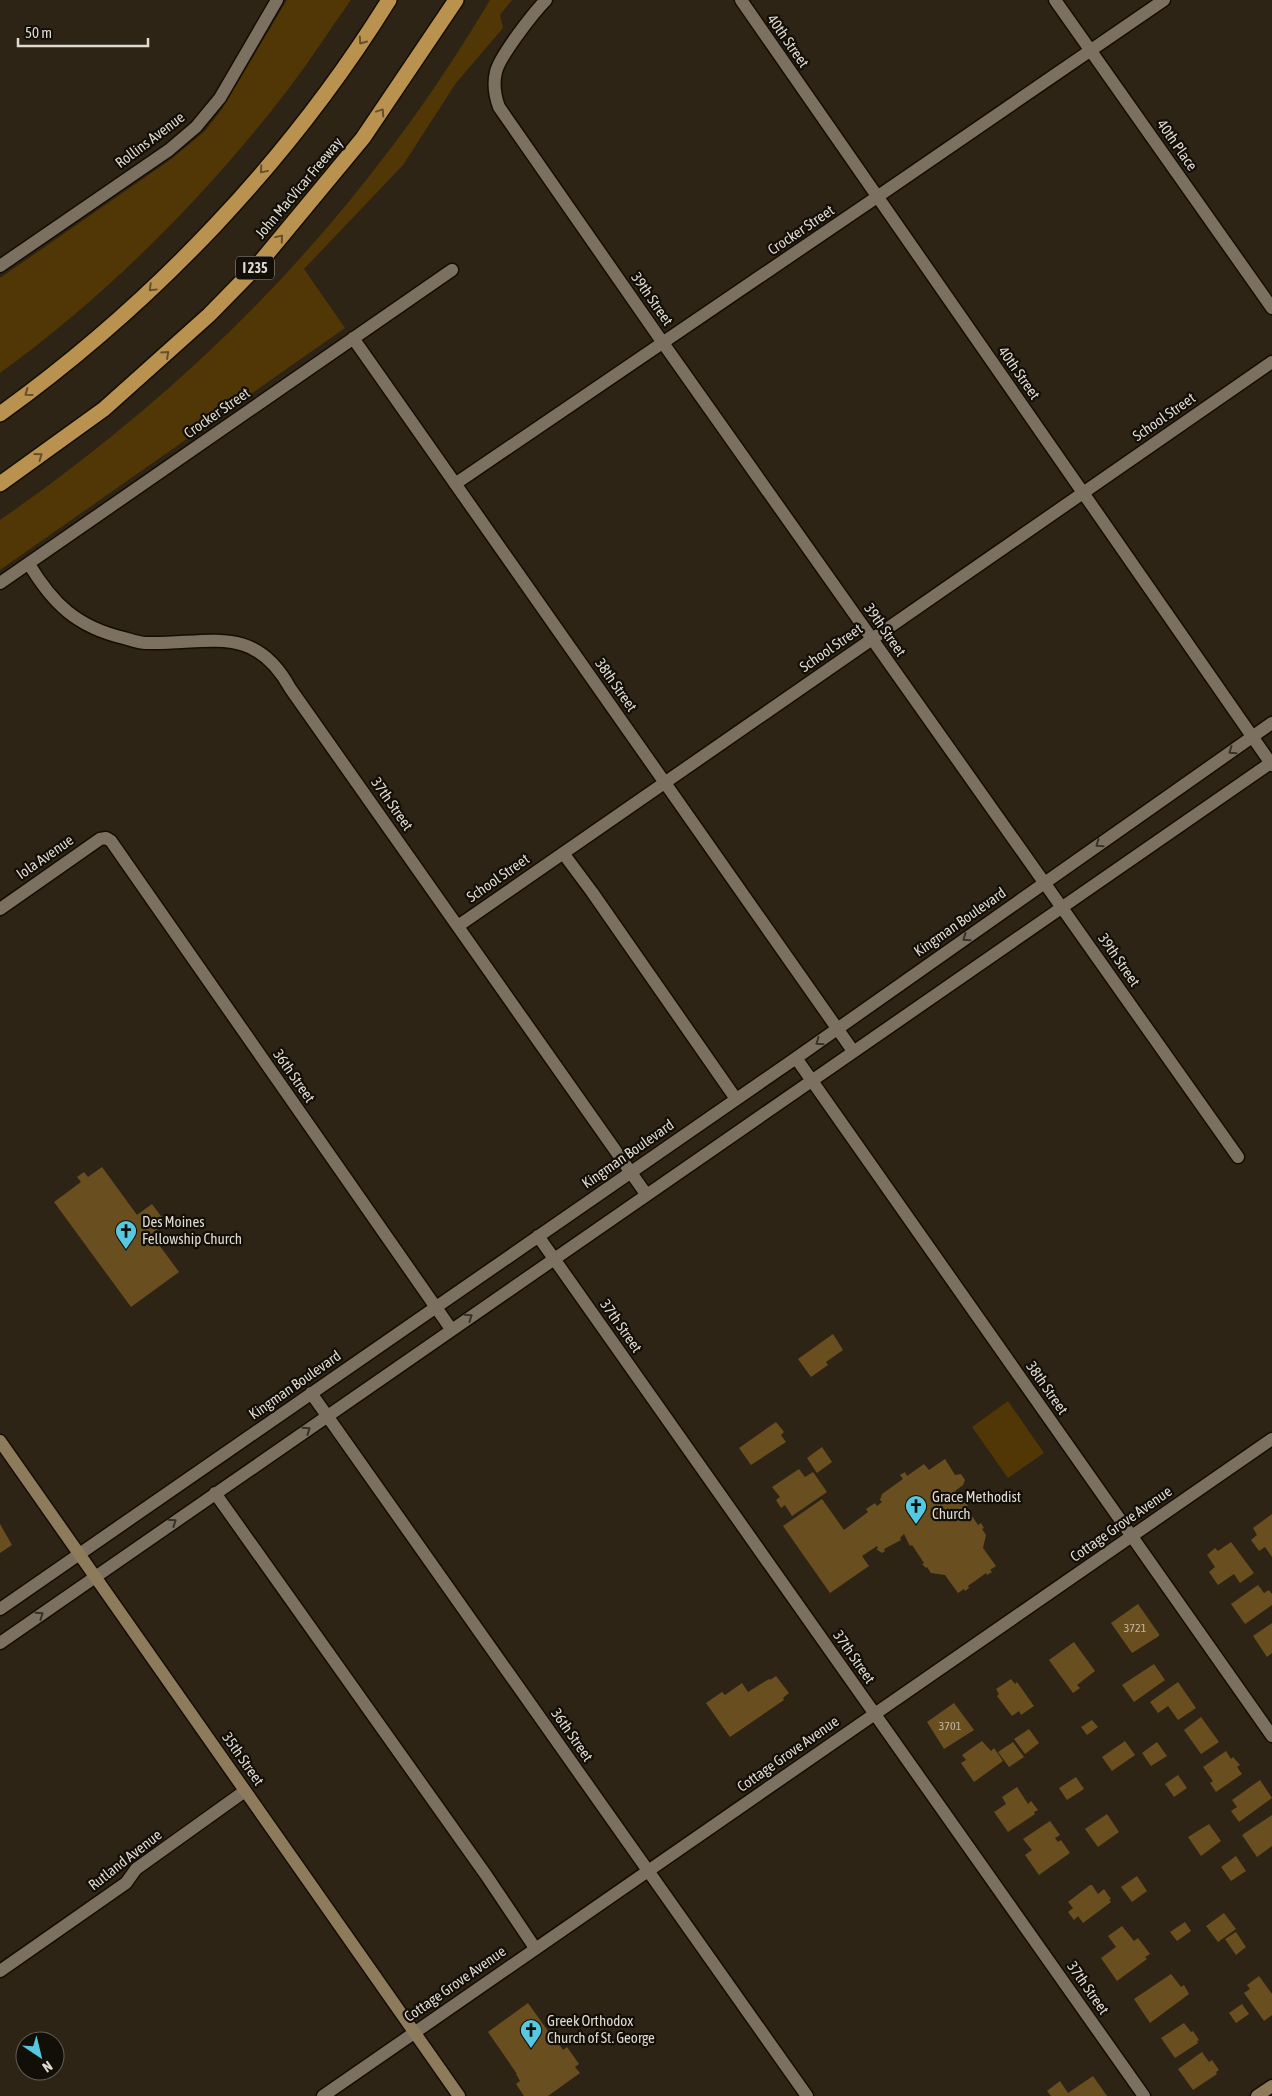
<svg xmlns="http://www.w3.org/2000/svg" width="1272" height="2096" viewBox="0 0 1272 2096" font-family="'Asap Condensed',sans-serif">
<style>
.green{fill:#503705}
.building{fill:#694e1f}
.lines{fill:none;stroke-linecap:round;stroke-linejoin:round}
.street-casing{stroke:#160d02;stroke-width:15}
.secondary-casing{stroke:#160d02;stroke-width:15}
.highway-casing{stroke:#160d02;stroke-width:18}
.street{stroke:#7c7160;stroke-width:12}
.secondary{stroke:#8e7b5b;stroke-width:12}
.highway{stroke:#b99250;stroke-width:15}
.oneway{stroke:#66502c}
.oneway2{stroke:#373127}
.labels{text-anchor:middle;stroke-width:4.5;stroke-linejoin:round;paint-order:stroke}
.number-label{font-size:12px;fill:#c2b6a4}
.shield{fill:#120e08;stroke:#a29c94;stroke-width:1}
.shield-label{font-size:14px;font-weight:bold;fill:#dfd9d0}
.street-label{font-size:15px;fill:#dfd9d0;stroke:#120e08}
.poi-label{font-size:15px;fill:#dfd9d0;stroke:#120e08;text-anchor:start}
</style>
<rect width="100%" height="100%" fill="#2e2415"/>
<!-- green -->
<path class="green" d="M287 0H351C330 29 311 59 290 87 207 195 110 293 0 373V278L170 160 205 131 222 109Z
M490 0H512L500 15 503 28 456 83 403 165 304 269 345 328 0 570V520C202 380 365 211 490 0Z
M1008 1401 1044 1453 1008 1478 972 1427Z"/>
<!-- building -->
<path class="building" d="M102 1167 137 1215 152 1204 166 1223 151 1234 179 1272 131 1307 54 1202 81 1182 77 1177 84 1172 88 1177Z
M833 1334 843 1350 826 1362 828 1365 811 1377 798 1359Z
M776 1422 784 1432 781 1435 786 1442 751 1465 739 1448Z
M822 1447 832 1462 817 1473 807 1458Z
M945 1459 955 1475 961 1474 965 1480 963 1485 955 1491 963 1503 965 1501 968 1506 966 1507 978 1525 981 1523 984 1528 982 1529 986 1535 983 1548 996 1566 990 1570 992 1572 987 1575 986 1573 968 1586 969 1588 965 1591 964 1589 958 1593 945 1575 931 1573 927 1567 926 1568 922 1564 924 1563 912 1545 910 1546 904 1534 900 1538 901 1540 884 1549 885 1551 882 1553 876 1549 878 1548 877 1546 862 1556 869 1566 830 1593 783 1526 822 1499 844 1530 868 1512 866 1509 875 1503 877 1506 882 1502 880 1500 882 1494 903 1479 900 1475 905 1472 907 1476 924 1464 929 1470Z
M799 1469 805 1477 813 1472 827 1492 792 1516 785 1505 781 1508 776 1500 780 1497 772 1487Z
M1272 1514V1557L1265 1547 1259 1551 1251 1540 1257 1535 1253 1528Z
M0 1524 12 1545 0 1553Z
M1231 1542 1254 1573 1240 1583 1234 1574 1218 1585 1209 1572 1215 1567 1207 1555 1215 1548 1218 1551Z
M1258 1585 1264 1593 1269 1590 1272 1594V1605L1245 1624 1231 1604Z
M1138 1604 1159 1634V1636L1132 1653 1111 1623Z
M1272 1623V1653L1267 1657 1253 1636Z
M1074 1642 1095 1671 1077 1685 1080 1688 1073 1693 1049 1660Z
M1154 1664 1165 1680 1134 1702 1122 1685Z
M776 1676 789 1693 783 1698 784 1700 730 1737 706 1703 722 1692 725 1695 742 1683 748 1692 769 1679 770 1680Z
M1011 1679 1015 1684 1017 1682 1034 1706 1021 1715 1019 1711 1012 1716 997 1696 999 1694 996 1689Z
M1178 1682 1196 1708 1178 1720 1168 1706 1158 1713 1150 1702Z
M954 1703 974 1730 944 1749 927 1722Z
M1201 1717 1219 1742 1201 1754 1184 1730Z
M1092 1720 1098 1727 1087 1735 1081 1727Z
M1029 1729 1039 1743 1025 1754 1014 1739Z
M982 1741 991 1751 994 1748 1003 1761 974 1782 961 1763 966 1760 962 1755Z
M1125 1741 1135 1755 1112 1771 1102 1757Z
M1013 1742 1024 1757 1009 1767 998 1752Z
M1157 1742 1167 1756 1151 1766 1142 1753Z
M1226 1751 1231 1759 1233 1757 1240 1765 1237 1767 1242 1774 1216 1792 1210 1783 1213 1781 1203 1767Z
M1178 1775 1187 1788 1174 1797 1165 1784Z
M1076 1777 1084 1789 1067 1800 1059 1788Z
M1260 1780 1272 1798 1239 1822 1231 1811 1237 1807 1232 1800Z
M1017 1787 1028 1804 1031 1801 1038 1810 1034 1812 1035 1814 1008 1832 994 1812 1006 1804 1002 1797Z
M1107 1814 1119 1832 1098 1847 1085 1829Z
M1272 1815V1846L1257 1857 1242 1835Z
M1050 1821 1060 1835 1055 1838 1058 1842 1061 1840 1070 1853 1039 1875 1025 1855 1032 1850 1023 1839Z
M1209 1824 1221 1841 1201 1856 1188 1837Z
M1236 1856 1246 1871 1231 1881 1221 1867Z
M1137 1876 1147 1891 1132 1902 1121 1887Z
M1090 1885H1092L1098 1894 1104 1889 1111 1899 1109 1900 1111 1902 1083 1923 1078 1916 1074 1920 1068 1912 1073 1908 1068 1902Z
M1224 1913 1236 1929 1218 1942 1206 1926Z
M1185 1922 1191 1931 1177 1941 1170 1932Z
M1122 1926 1134 1941 1138 1938 1150 1954 1145 1957 1147 1959 1117 1981 1101 1958 1116 1947 1108 1936Z
M1236 1932 1246 1947 1236 1955 1225 1939Z
M1171 1974 1181 1987 1184 1985 1189 1994 1150 2023 1134 1999Z
M1259 1976 1272 1994V2015L1264 2021 1244 1993 1250 1989 1247 1985Z
M528 2003 558 2045 559 2044 563 2050 567 2047 579 2064 575 2067 580 2073 548 2096H524L516 2084 520 2081 516 2074H517L488 2032Z
M1242 2004 1249 2014 1236 2023 1229 2013Z
M1184 2023 1191 2032 1193 2031 1199 2040 1197 2041 1198 2043 1175 2058 1161 2038Z
M1202 2052 1209 2062 1212 2060 1219 2070 1216 2072 1217 2074 1193 2090 1178 2069Z
M1093 2076 1107 2096H1051L1047 2091 1060 2081 1068 2093Z"/>
<g class="lines">
<!-- street casing -->
<g class="street-casing">
<path id="street" d="M546 0C534 12 499 57 496 72 493 84 495 96 499 107L663 343 1238 1157
M741 0 1272 765
M1055 0 1272 308
M0 266 169 150 196 127 220 98 277 0
M353 338 853 1051
M455 484 877 197 1164 0
M29 564C53 604 77 627 124 638 131 640 139 643 146 643 208 645 254 622 290 688L646 1194
M0 583 452 270
M563 853 592 892 736 1099
M0 909 100 839 106 838 111 841 451 1329
M458 926 1272 362
M796 1058 1272 1736
M538 1236 1144 2096
M311 1393 807 2096
M215 1493 486 1875 535 1948
M0 1609 796 1058 1272 723
M0 1643 1272 762
M0 1971 126 1883 136 1869 245 1791
M323 2096 1272 1439"/>
</g>
<!-- secondary casing -->
<g class="secondary-casing">
<path id="secondary" d="M0 1441 459 2096
M1257 2096 1272 2086"/>
</g>
<!-- highway casing -->
<g class="highway-casing">
<path id="highway" d="M0 414C154 303 289 161 389 0
M0 484 104 409 209 315 257 266 363 138 456 0"/>
</g>
<!-- street -->
<use href="#street" class="street"/>
<!-- secondary -->
<use href="#secondary" class="secondary"/>
<!-- highway -->
<use href="#highway" class="highway"/>
</g>
<!-- one-way arrows -->
<defs><path id="oneway-chevron" d="M-2-3.5L2.5 0L-2 3.5" fill="none" stroke-width="1.6" stroke-linecap="round" stroke-linejoin="round" transform="scale(1.25)"/></defs>
<g class="oneway">
<use href="#oneway-chevron" transform="translate(362 41) rotate(125)"/>
<use href="#oneway-chevron" transform="translate(381 112) rotate(-56)"/>
<use href="#oneway-chevron" transform="translate(263 170) rotate(130)"/>
<use href="#oneway-chevron" transform="translate(280 238) rotate(-50)"/>
<use href="#oneway-chevron" transform="translate(152 288) rotate(136)"/>
<use href="#oneway-chevron" transform="translate(166 354) rotate(-42)"/>
<use href="#oneway-chevron" transform="translate(28 393) rotate(144)"/>
<use href="#oneway-chevron" transform="translate(39 456) rotate(-36)"/>
</g>
<g class="oneway2">
<use href="#oneway-chevron" transform="translate(1232 751) rotate(145)"/>
<use href="#oneway-chevron" transform="translate(1099 844) rotate(145)"/>
<use href="#oneway-chevron" transform="translate(966 938) rotate(145)"/>
<use href="#oneway-chevron" transform="translate(819 1042) rotate(145)"/>
<use href="#oneway-chevron" transform="translate(469 1317) rotate(-35)"/>
<use href="#oneway-chevron" transform="translate(307 1430) rotate(-35)"/>
<use href="#oneway-chevron" transform="translate(173 1522) rotate(-35)"/>
<use href="#oneway-chevron" transform="translate(40 1615) rotate(-35)"/>
</g>
<!-- icons -->
<defs>
<g id="church-pin" transform="scale(1.125)"><path d="M0 17L-7.5 6A9.5 9.5 0 1 1 7.5 6Z" fill="#56c9e1" stroke="#120e08"/><path d="M-1.2-6h2.4v3.5h3.3v2.4h-3.3V6h-2.4V-.1h-3.3v-2.4h3.3Z" fill="#111"/></g>
</defs>
<g fill-rule="evenodd">
<use href="#church-pin" x="126" y="1231"/>
<use href="#church-pin" x="916" y="1506"/>
<use href="#church-pin" x="531" y="2030"/>
</g>
<g class="labels">
<!-- number labels -->
<g class="number-label">
<text x="1135" y="1632">3721</text>
<text x="950" y="1730">3701</text>
</g>
<!-- shield labels -->
<rect class="shield" x="236" y="256.5" width="38" height="23" rx="4"/>
<g class="shield-label">
<text x="255" y="273">I 235</text>
</g>
<!-- street labels -->
<g class="street-label">
<text transform="translate(788 41) rotate(55)" y="5">40th Street</text>
<text transform="translate(150 140) rotate(-37)" y="5">Rollins Avenue</text>
<text transform="translate(1177 145) rotate(55)" y="5">40th Place</text>
<text transform="translate(299 188) rotate(-50)" y="5">John MacVicar Freeway</text>
<text transform="translate(801 230) rotate(-34)" y="5">Crocker Street</text>
<text transform="translate(652 299) rotate(55)" y="5">39th Street</text>
<text transform="translate(1019 373) rotate(55)" y="5">40th Street</text>
<text transform="translate(217 413) rotate(-35)" y="5">Crocker Street</text>
<text transform="translate(1164 417) rotate(-35)" y="5">School Street</text>
<text transform="translate(885 630) rotate(55)" y="5">39th Street</text>
<text transform="translate(831 648) rotate(-35)" y="5">School Street</text>
<text transform="translate(616 685) rotate(55)" y="5">38th Street</text>
<text transform="translate(392 804) rotate(55)" y="5">37th Street</text>
<text transform="translate(45 857) rotate(-35)" y="5">Iola Avenue</text>
<text transform="translate(498 878) rotate(-35)" y="5">School Street</text>
<text transform="translate(960 922) rotate(-35)" y="5">Kingman Boulevard</text>
<text transform="translate(1119 960) rotate(55)" y="5">39th Street</text>
<text transform="translate(294 1076) rotate(55)" y="5">36th Street</text>
<text transform="translate(628 1154) rotate(-35)" y="5">Kingman Boulevard</text>
<text transform="translate(621 1326) rotate(55)" y="5">37th Street</text>
<text transform="translate(295 1385) rotate(-35)" y="5">Kingman Boulevard</text>
<text transform="translate(1047 1388) rotate(55)" y="5">38th Street</text>
<text transform="translate(1121 1524) rotate(-35)" y="5">Cottage Grove Avenue</text>
<text transform="translate(854 1657) rotate(55)" y="5">37th Street</text>
<text transform="translate(572 1735) rotate(55)" y="5">36th Street</text>
<text transform="translate(788 1754) rotate(-35)" y="5">Cottage Grove Avenue</text>
<text transform="translate(243 1759) rotate(55)" y="5">35th Street</text>
<text transform="translate(125 1860) rotate(-38)" y="5">Rutland Avenue</text>
<text transform="translate(455 1984) rotate(-35)" y="5">Cottage Grove Avenue</text>
<text transform="translate(1088 1988) rotate(55)" y="5">37th Street</text>
</g>
<!-- poi labels -->
<g class="poi-label">
<text x="142" y="1227">Des Moines<tspan x="142" dy="17">Fellowship Church</tspan></text>
<text x="932" y="1502">Grace Methodist<tspan x="932" dy="17">Church</tspan></text>
<text x="547" y="2026">Greek Orthodox<tspan x="547" dy="17">Church of St. George</tspan></text>
</g>
</g>
<!-- north arrow -->
<g transform="translate(40 2056) rotate(145)"><circle r="24" fill="#120e08" stroke="#645f58"/>
<path d="M0-4L9 19L0 12L-9 19Z" fill="#56c9e1"/>
<text y="-8" font-size="14" font-weight="bold" text-anchor="middle" fill="#dfd9d0">N</text>
</g>
<!-- scale -->
<path d="M18 38v8h130v-8" fill="none" stroke="#dfd9d0" stroke-width="2.5"/>
<text x="25" y="38" font-size="15" fill="#dfd9d0" stroke="#120e08" stroke-width="4" paint-order="stroke">50 m</text>
</svg>
